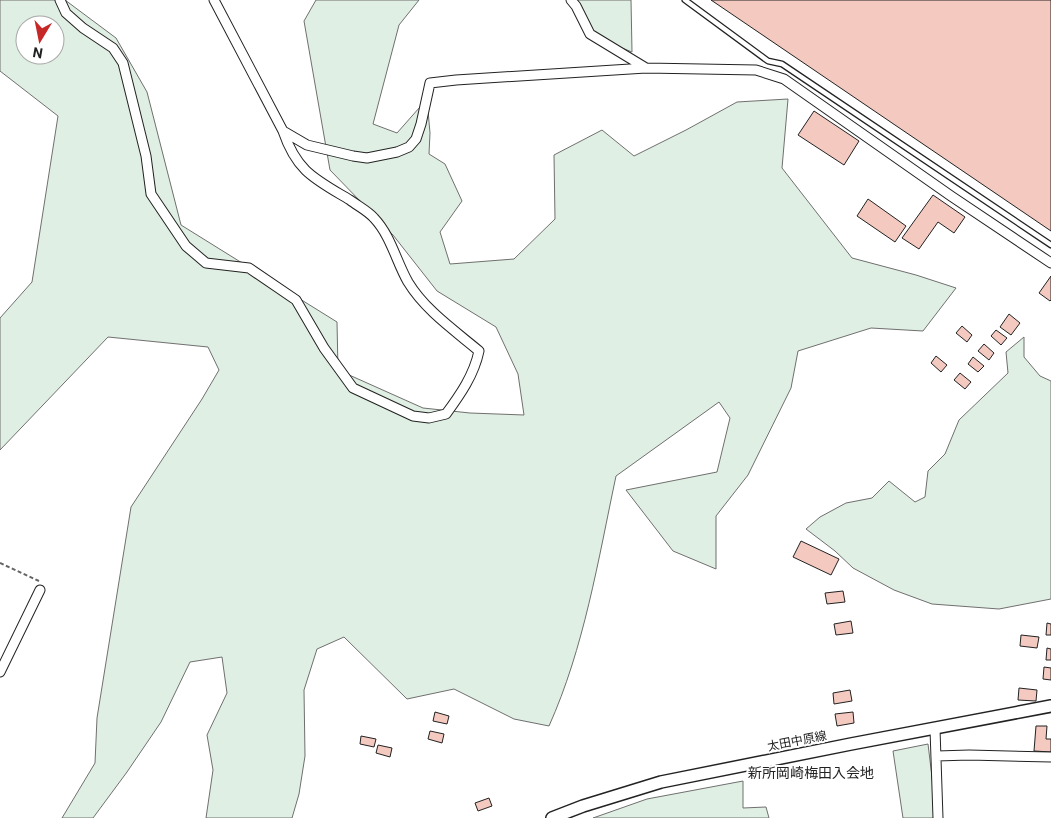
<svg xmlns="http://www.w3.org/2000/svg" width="1051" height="818" viewBox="0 0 1051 818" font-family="Roboto,'Noto Sans JP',sans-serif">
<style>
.green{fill:#e0efe3;stroke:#6f6f6f;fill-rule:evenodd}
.building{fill:#f3c9c0;stroke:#222}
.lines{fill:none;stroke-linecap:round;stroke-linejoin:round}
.service-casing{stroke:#222;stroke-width:7}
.minor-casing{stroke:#222;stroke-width:11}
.secondary-casing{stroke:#222;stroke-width:14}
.path{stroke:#646464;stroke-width:2;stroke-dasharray:4 2.5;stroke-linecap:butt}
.service{stroke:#fff;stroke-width:4.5}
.minor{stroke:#fff;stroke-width:9}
.secondary{stroke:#fff;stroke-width:11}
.labels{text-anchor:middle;stroke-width:4;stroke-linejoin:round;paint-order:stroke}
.street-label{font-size:12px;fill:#222;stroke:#fff}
.neighbourhood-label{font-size:14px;fill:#222;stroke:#fff}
</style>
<rect width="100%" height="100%" fill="#fff"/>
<!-- green -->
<path class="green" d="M0 0H65L116 38 147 92 181 225 337 322 338 370 423 408 470 413 524 415 518 374 496 327 437 291 393 235 330 170 304 21 316 0H419L399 25 373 124 397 133 427 99 430 133 429 154 445 164 462 201 440 232 450 264 514 259 555 219 554 155 602 130 634 156 686 130 737 102 788 99 782 168 852 258 916 275 956 288 923 331 871 328 798 351 791 388 748 475 716 516V569L673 551 626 490 717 472 730 418 719 402 616 476C598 561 584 648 549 726L514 719 454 689 407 699 344 637 317 649 304 690 305 756 299 794 292 818H206L213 770 207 735 227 693 222 657 190 662 161 722 127 772 93 818H62L95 763 97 718 131 507 202 399 219 370 208 347 108 337 0 450V318L32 282 58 116 0 71ZM25 25H55V55H25Z
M576 0H631L632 52 597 38Z
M1024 337V357L1040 376 1051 381V599L999 609 932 604 894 590 853 568 835 551 806 529 820 517 846 503 872 498 889 481 915 502 925 497 928 471 945 454 959 420 1008 373 1006 352Z
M928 744 937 818H903L893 751Z
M743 781V808L766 807 769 818H593L647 799Z"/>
<!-- building -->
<path class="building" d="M711 0H1051V231Z
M814 111 859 141 844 165 798 135Z
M933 195 965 217 954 233 938 222 919 249 902 238Z
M868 199 906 226 895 242 857 216Z
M1051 276V300L1050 301 1039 293Z
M1009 314 1020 323 1011 335 1000 327Z
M962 326 972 335 967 342 956 333Z
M996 330 1007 338 1001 345 991 336Z
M984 344 994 353 989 360 978 351Z
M936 356 947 365 941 372 931 363Z
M973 357 984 366 978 372 968 364Z
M960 373 971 382 965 389 954 380Z
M801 541 839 559 831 575 793 557Z
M843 591 845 602 827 604 825 593Z
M851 621 853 633 836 635 834 624Z
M1047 623 1051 624V635H1046Z
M1021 635 1039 637 1037 648 1020 646Z
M1047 648 1051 649V660H1046Z
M1044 667 1051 668V680L1043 679Z
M1019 688 1037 690 1036 701 1018 700Z
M850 690 852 701 834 704 833 693Z
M435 712 449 716 447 724 433 721Z
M853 712 854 723 837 726 835 714Z
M1036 726H1047L1046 739H1051V752L1034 751Z
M430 731 444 734 442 743 428 739Z
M361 736 376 739 374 747 360 744Z
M378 745 392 748 390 757 376 753Z
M489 798 492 806 478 811 475 803Z"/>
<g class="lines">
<!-- service casing -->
<g class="service-casing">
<path id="service" d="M685 0 768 61 782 64 1051 245"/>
</g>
<!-- minor casing -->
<g class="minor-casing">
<path id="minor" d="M60 0 66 13 83 28 113 48 123 63 146 156 151 194 186 246 206 263 249 268 296 300 324 348 353 388 413 416 429 418 446 414C460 395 474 375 479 351 454 330 425 310 408 282 396 261 391 236 374 218 368 211 358 206 350 200 315 179 297 172 283 131L214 0
M571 0 576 6 590 34 646 68
M283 131 307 145 353 156 367 158 397 152 409 147 416 139 421 124 430 83 456 80 646 68 756 70 784 79 951 196 1051 263
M0 672 40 590
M935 729 938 818
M937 756 969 755 1051 757"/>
</g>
<!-- secondary casing -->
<g class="secondary-casing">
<path id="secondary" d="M552 818 583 806 661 782 851 744 1051 706"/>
</g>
<!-- path -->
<path class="path" d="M0 563 39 581"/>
<!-- service -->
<use href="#service" class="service"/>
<!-- minor -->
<use href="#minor" class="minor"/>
<!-- secondary -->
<use href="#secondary" class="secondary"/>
</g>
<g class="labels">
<!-- street labels -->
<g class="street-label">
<text transform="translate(797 741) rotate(-11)" y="4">太田中原線</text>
</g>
<!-- neighbourhood labels -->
<g class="neighbourhood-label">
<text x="811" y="778">新所岡崎梅田入会地</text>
</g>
</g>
<!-- north arrow -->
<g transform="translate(40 40) rotate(190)"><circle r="24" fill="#ffffff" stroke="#a7a7a7"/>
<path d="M0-4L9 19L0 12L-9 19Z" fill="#c62828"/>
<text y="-8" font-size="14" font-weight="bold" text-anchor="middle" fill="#222222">N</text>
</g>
</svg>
